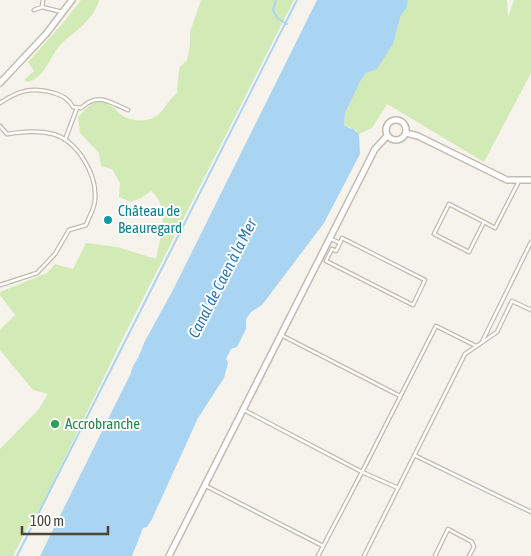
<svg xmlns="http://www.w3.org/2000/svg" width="531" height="556" viewBox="0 0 531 556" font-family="'Asap Condensed',sans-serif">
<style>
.green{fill:#d2eab5}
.water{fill:#a9d4f2}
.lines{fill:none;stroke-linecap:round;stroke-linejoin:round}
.stream{stroke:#a9d4f2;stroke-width:2}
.service-casing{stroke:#c2bbae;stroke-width:5}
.minor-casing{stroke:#c2bbae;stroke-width:8}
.service{stroke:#fff;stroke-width:2.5}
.minor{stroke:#fff;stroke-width:5}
.culture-dot{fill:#0f9aa8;stroke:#fff;stroke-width:2}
.leisure-dot{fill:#2e9e5b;stroke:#fff;stroke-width:2}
.labels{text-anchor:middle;stroke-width:4;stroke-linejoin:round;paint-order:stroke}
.culture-label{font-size:15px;fill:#0d838f;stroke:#fff;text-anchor:start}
.leisure-label{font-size:15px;fill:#27864d;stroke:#fff;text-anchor:start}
.water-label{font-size:16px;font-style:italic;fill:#2e7ab2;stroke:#fff}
</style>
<rect width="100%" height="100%" fill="#f6f3ec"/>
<!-- green -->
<path class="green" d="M81 0H99C94 20 75 31 61 44 50 56 45 78 28 82L24 80 34 71 28 62 63 23Z
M201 0H294L120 344 41 507 28 527 13 556H0V449L38 410 48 394 33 390 0 350V330L15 315 0 295V292L47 273 55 264 73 269 86 243 117 247 156 259C160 237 171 207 151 191L141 198 131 202 119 197 120 183 112 169 101 166 99 153 80 133 78 117C83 112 90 104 96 101 113 103 112 108 123 116 131 121 145 122 153 118 164 113 167 100 177 93L179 68 187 60 190 45V32Z
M408 0H507L508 17 514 0H531V73L484 162 387 104 372 128 359 134 356 130 344 125 345 113 361 80 366 73 377 68 393 44 401 15 407 7Z"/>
<!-- water -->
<path class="water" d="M317 0H408L407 7 401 15 393 44 377 69 366 73 361 80 345 113 344 125 351 129 352 128 359 134 360 154 324 223 262 305 251 312 246 319V329L237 347 231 349 226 359 228 363 224 378 198 418 152 519 147 527 143 528 132 556H40L130 375 133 366 138 358 145 341 173 290Z"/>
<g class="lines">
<!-- stream -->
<path class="stream" d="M276 0 273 10 277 18 287 24
M17 556 297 0"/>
<!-- service casing -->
<g class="service-casing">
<path id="service" d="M43 0 42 7 62 12
M34 10 42 7
M0 103C19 90 32 87 54 93 63 96 69 99 73 107L81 108C98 92 109 102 128 110
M0 126 7 134C22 132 38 130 53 134 78 141 97 175 95 199 95 208 89 217 86 225L69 230 55 254 37 273 0 285
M65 140 77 108
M449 204 484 222 469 252 434 234Z
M484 222 495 228 519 181
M331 239 340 243 342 238 425 280 413 305 326 261 332 249 336 251 340 243
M281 335 400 396
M482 342 531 242
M244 410 362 472 436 326 476 346
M414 455 531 512
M206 486 323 546
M398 488 465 354 497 332 512 301 531 310
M318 556 362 472 398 488 364 556
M435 556 448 529 472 542 474 547 469 556"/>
</g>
<!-- minor casing -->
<g class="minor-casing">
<path id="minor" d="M0 83 46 34 72 0
M386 130a10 10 0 1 1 20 0a10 10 0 1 1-20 0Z
M406 133 418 136 507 180H531
M169 556 375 149 387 136"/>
</g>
<!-- service -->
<use href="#service" class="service"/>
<!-- minor -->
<use href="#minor" class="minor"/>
</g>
<!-- markers -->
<circle class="culture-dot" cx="108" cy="220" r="5"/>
<circle class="leisure-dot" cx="55" cy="424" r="5"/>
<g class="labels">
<!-- culture labels -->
<g class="culture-label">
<text x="118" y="216">Château de<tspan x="118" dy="17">Beauregard</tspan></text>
</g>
<!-- leisure labels -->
<g class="leisure-label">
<text x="65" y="429">Accrobranche</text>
</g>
<!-- water labels -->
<g class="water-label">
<text transform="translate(222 278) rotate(-63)" y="6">Canal de Caen à la Mer</text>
</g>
</g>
<!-- scale -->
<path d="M22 526v8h86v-8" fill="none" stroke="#4b4439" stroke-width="2.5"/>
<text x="30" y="526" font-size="15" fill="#4b4439" stroke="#ffffff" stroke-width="4" paint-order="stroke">100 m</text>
</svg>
